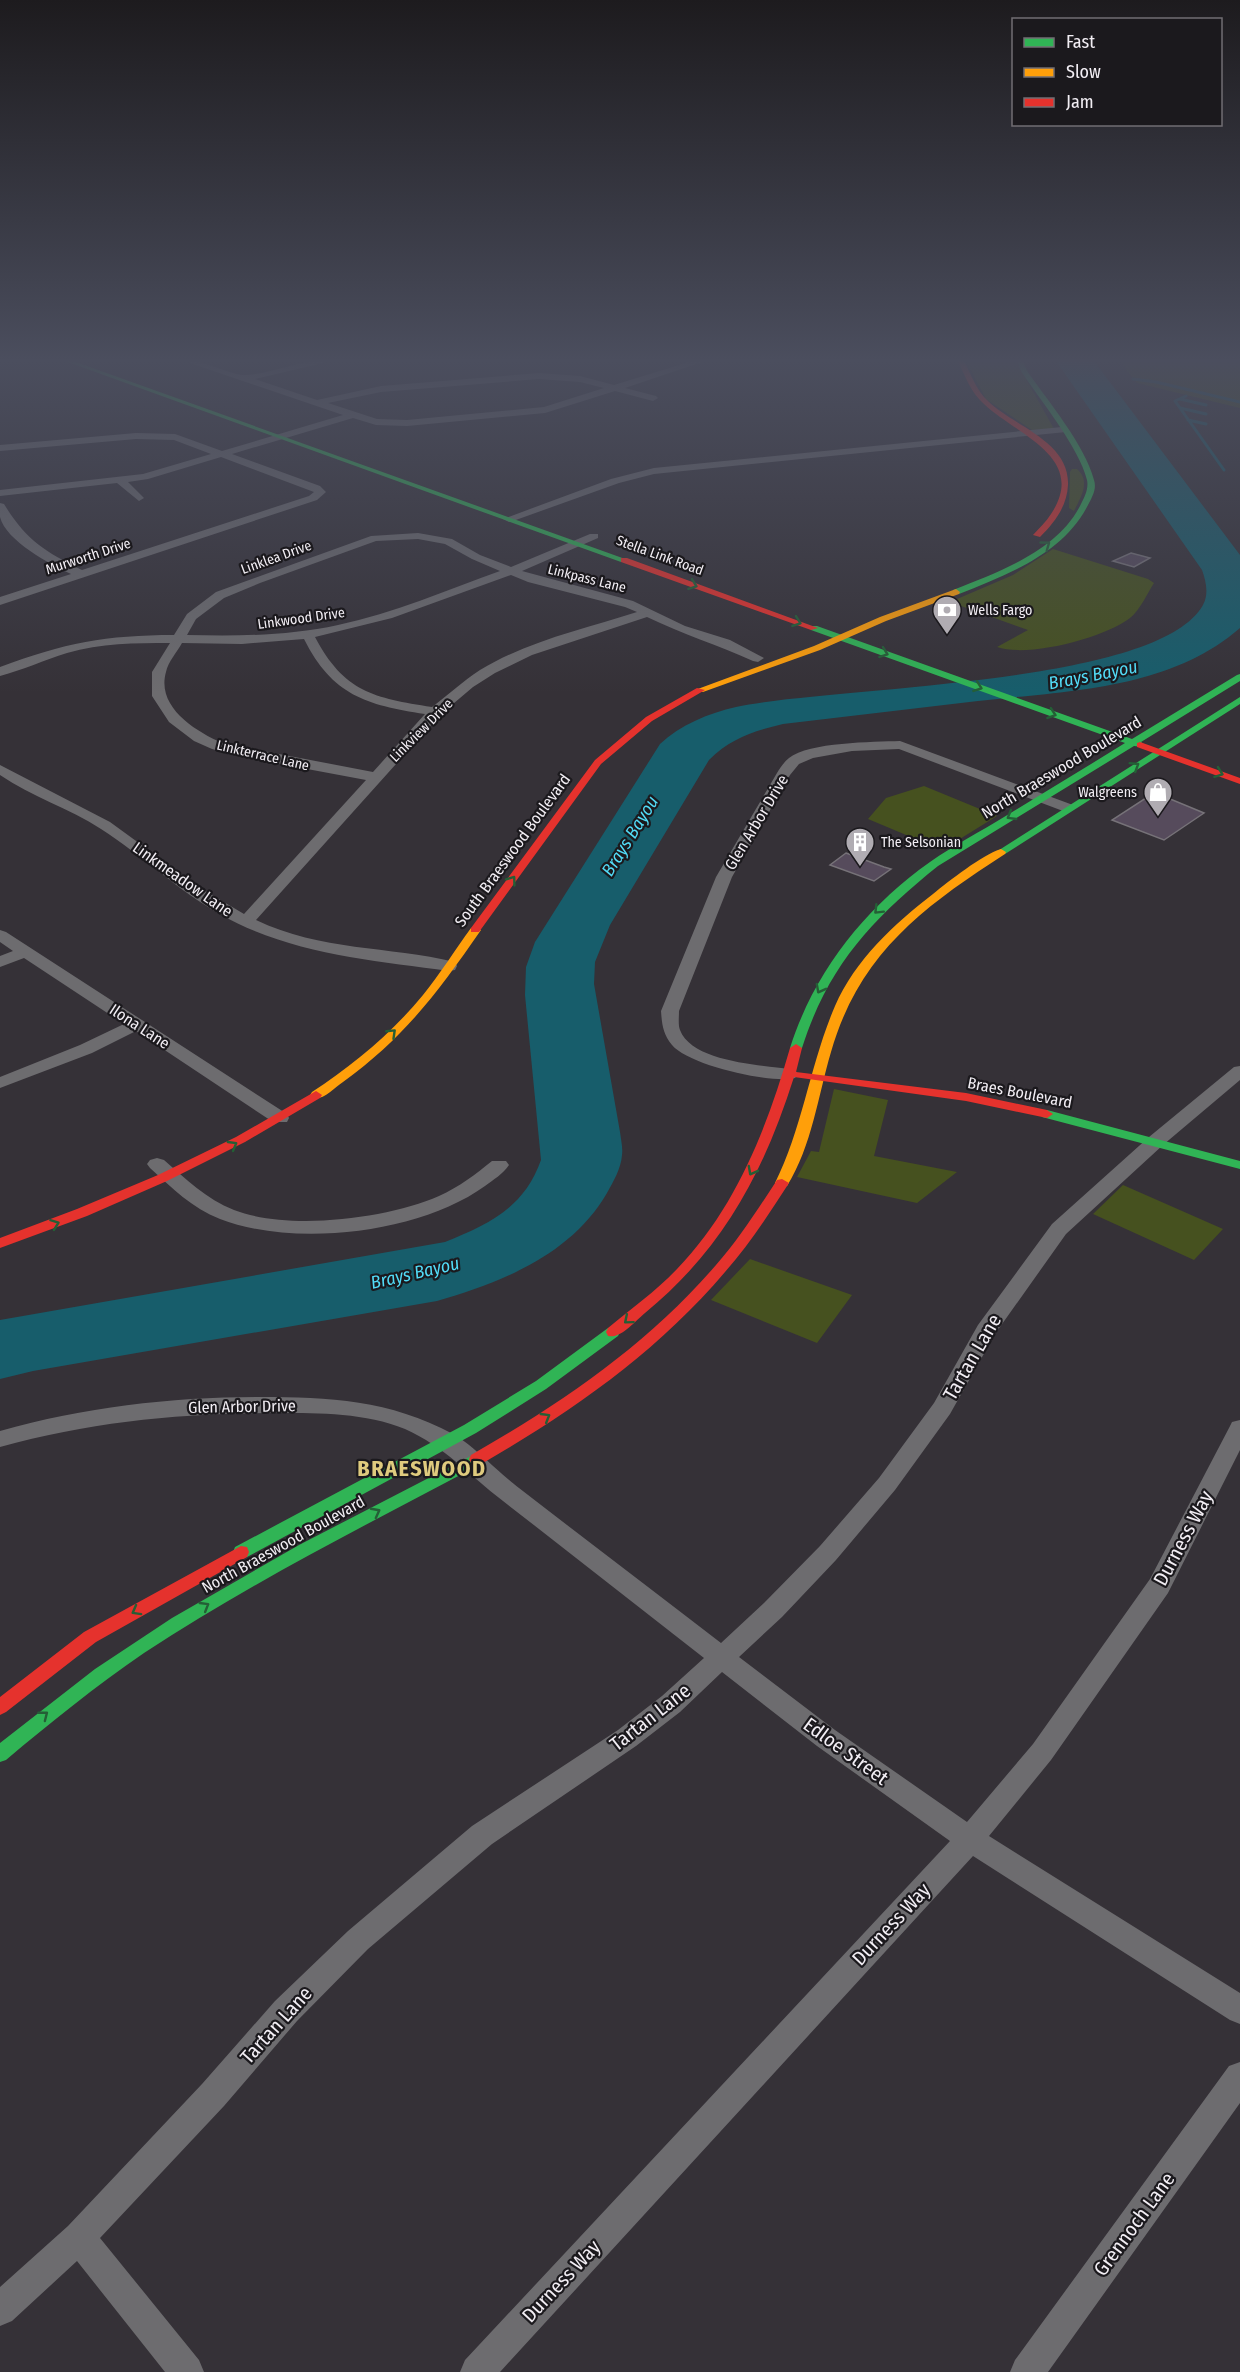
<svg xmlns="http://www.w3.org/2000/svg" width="1240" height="2372" viewBox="0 0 1240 2372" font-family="'Fira Sans Condensed',sans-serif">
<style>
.green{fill:#46511f}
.water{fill:#175d6b}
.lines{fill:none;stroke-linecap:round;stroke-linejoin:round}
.stream{stroke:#175d6b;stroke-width:3}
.building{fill:#564b5c;stroke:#767278;stroke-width:1.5}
.street{fill:#6d6c6f;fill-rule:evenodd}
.fast{fill:#30b455;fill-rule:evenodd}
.slow{fill:#ff9f0a;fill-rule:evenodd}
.jam{fill:#e5322d;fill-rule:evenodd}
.oneway{stroke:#245f36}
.labels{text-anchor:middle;stroke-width:4.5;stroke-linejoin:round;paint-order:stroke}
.far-street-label{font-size:14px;fill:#f2eef4;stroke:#1b191d}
.far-poi-label{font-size:14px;fill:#f2eef4;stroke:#1b191d;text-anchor:start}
.street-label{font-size:16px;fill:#f2eef4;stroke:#1b191d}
.water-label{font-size:18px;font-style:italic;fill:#52dbf6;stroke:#1b191d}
.near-street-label{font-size:20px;fill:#f2eef4;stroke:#1b191d}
.district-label{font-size:22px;font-weight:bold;letter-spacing:1.5px;fill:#dfcb7e;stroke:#1b191d}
</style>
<rect width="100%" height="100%" fill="#353137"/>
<!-- green -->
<path class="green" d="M966 361H1016L1054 429 1032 430 986 399Z
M1121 361H1240V408L1137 383 1127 371Z
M1072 469H1077C1091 481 1081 497 1074 511L1069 508 1070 472Z
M1053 549 1148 579 1154 583C1147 594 1140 610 1130 618 1104 638 1028 658 997 647L1028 630 950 602 1013 575Z
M924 786 997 816 942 850 868 819 886 798Z
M834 1089 888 1100 874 1156 957 1172 917 1203 797 1177 811 1151 819 1152Z
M1123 1185 1223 1229 1194 1260 1093 1214Z
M750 1259 852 1295 817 1343 711 1300Z"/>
<!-- water -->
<path class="water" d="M1056 361H1094L1240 555V628C1169 690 1066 691 978 701 913 709 848 716 783 724 754 731 731 738 709 760L610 925 595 962 594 984 620 1132C621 1140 623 1148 622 1155 621 1169 613 1182 607 1193 571 1255 502 1282 437 1301L33 1371 0 1379V1320L445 1242C489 1224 524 1208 541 1160L525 995 526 967 535 942 660 744C680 725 709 713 736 707 830 686 1157 687 1203 605 1209 594 1206 581 1202 570Z"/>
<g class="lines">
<!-- stream -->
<path class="stream" d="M1133 379 1156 382 1240 402
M1186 396 1175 401 1224 470
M1180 399 1206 405
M1180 408 1206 414
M1188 420 1206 424"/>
</g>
<!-- building -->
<path class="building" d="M1131 553 1150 558 1134 567 1113 561Z
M1149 796H1163L1204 813 1164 840 1112 820Z
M846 853 884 867 891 869 874 881 830 865Z"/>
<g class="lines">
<!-- street -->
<path class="street" d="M189 361C208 361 231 376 247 375 273 373 297 361 324 361L323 363 255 379 317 400 381 386 539 373 580 376 614 385 692 361H705L625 388 656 396 658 398 653 401 615 391 545 413 407 426 376 425 353 418 232 454 320 486 326 492 317 500 0 605V597L71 574C50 564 6 541 0 517 0 513 0 507 0 503L4 504C26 540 44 551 82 570L309 496 314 492 221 457 148 479 128 482 144 498 139 501 117 483 0 496V490L143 474 211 454 174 440 136 439 0 451V445L136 433 175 434 222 451 343 415 190 363ZM539 379 580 382 604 388 544 407 407 420 377 419 328 403 381 392Z
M1062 427 1067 430 1066 432 654 474 619 483 513 521 509 522 503 519 611 479 654 468Z
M418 533 452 539 480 555 511 567 590 534H598V538L522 571 633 601 685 626 730 640 764 658 758 662 753 661C718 645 682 634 647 617L532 655 495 673 473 687 440 715 256 920C321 951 388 946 455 962L457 966 455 970 449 971C371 960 289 954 220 914 177 890 142 855 101 829 69 808 32 797 0 775V765L110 822 202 889 244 914 366 780 243 757 212 749 194 741 169 722 152 696V672L170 643C135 643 101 643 67 653 44 660 23 670 0 676V667C64 643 106 635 174 635L187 614 216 592 371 536ZM418 539 445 544 472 559 500 571C447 590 394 613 338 625 288 636 238 636 187 635L196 619 224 598 260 583 376 541ZM511 575 528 582 625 607 637 612C584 629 528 641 480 670 463 681 448 695 432 707 374 698 344 692 315 637L392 618ZM304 639C332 695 366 705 425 714L373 772 222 743C195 731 156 707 166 672 168 662 177 652 182 643L242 644Z
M900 741 1073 805 1075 808 1068 812 1063 811 899 749 852 751 813 758 799 764 790 775 732 877 679 1011C679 1017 678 1025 680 1030 692 1062 761 1065 789 1069L795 1070 798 1074 795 1078C771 1084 688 1065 672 1045 663 1034 662 1025 661 1011L716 877 777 773C780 768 784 762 789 758 809 742 873 742 900 741Z
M0 930 6 932 287 1114 289 1118 287 1122H273L136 1031 92 1053 0 1088V1077L80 1045 124 1024 24 958 0 967V956L13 951 0 942Z
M1240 1066V1080L1163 1145 1066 1234 995 1334 950 1414 895 1490 836 1560 782 1617 739 1657 835 1730 967 1822 1033 1744 1150 1579 1229 1428 1232 1422 1240 1420V1450L1168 1593 1051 1760 989 1836 1240 1993V2024L1230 2020 973 1856 500 2372H460L465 2360 950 1841 817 1746 722 1672 680 1712 636 1746 492 1844 368 1949 297 2021 224 2106 100 2238 199 2360 204 2372H165L77 2261 12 2321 0 2326V2287L68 2226 202 2084 275 2001 348 1931 472 1826 618 1730 662 1696 704 1658C637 1606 570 1553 503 1501 469 1475 445 1447 405 1429 366 1413 320 1413 279 1413 183 1413 93 1421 0 1447V1431C85 1407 172 1397 260 1397 329 1397 390 1400 453 1434 472 1444 500 1474 519 1488 586 1540 654 1591 721 1643L764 1603 820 1546 879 1478 934 1403 978 1325 1052 1224 1149 1137 1234 1067Z
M157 1158 164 1160C186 1179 206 1199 234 1210 288 1231 387 1219 439 1196 459 1187 476 1174 492 1161H506L509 1165C503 1174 493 1180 485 1186 420 1233 295 1248 220 1219 192 1208 172 1188 150 1168L147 1164 150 1160Z
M1240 2062V2103L1048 2372H1010L1015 2360 1229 2066Z"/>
<!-- fast -->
<path class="fast" d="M65 361H73L628 560 621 562Z
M1017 361H1023L1027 371C1048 401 1085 445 1094 480 1097 489 1092 497 1088 505 1063 554 1007 575 959 594H953V590C998 572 1056 552 1080 506 1084 498 1089 489 1087 480 1079 447 1040 400 1021 371Z
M811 626H817L1132 739 1237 675 1240 674V681L1141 742 1145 745 1143 747 1134 746 938 866C872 919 828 966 802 1048L796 1052 790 1048C814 972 865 908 930 862 954 845 980 832 1004 817 1045 792 1085 768 1125 743L811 630Z
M1240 697V704L1005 854H997L996 852Z
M1047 1110 1240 1161V1169L1042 1117 1041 1114Z
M613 1327 618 1328 620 1332 618 1336 546 1389 476 1433 247 1557 241 1558 235 1557 233 1552 235 1547 464 1425 536 1381 608 1328Z
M477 1453 483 1455 485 1459 483 1463C368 1524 252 1582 144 1653 96 1686 51 1722 6 1760L0 1762V1743L95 1669 172 1618 299 1545Z"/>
<!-- slow -->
<path class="slow" d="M956 589 960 592 959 594 886 621 820 650 703 692 695 690 814 646 880 617Z
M1001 849 1006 852 1005 854C923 907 859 954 831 1052 818 1096 812 1146 787 1186H777L775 1183C803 1127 810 1064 835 1006 855 960 894 924 933 894 949 881 982 855 1001 849Z
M475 927 481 930C438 992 405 1037 343 1082 334 1088 323 1101 312 1098L310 1095 312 1092C353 1065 391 1034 423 995 440 974 455 950 471 928Z"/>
<!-- jam -->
<path class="jam" d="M958 361H964C971 374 976 390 988 401 1013 426 1070 441 1068 485 1067 506 1055 522 1040 537L1033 535C1039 528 1046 522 1051 514 1089 457 1015 434 984 404 971 393 965 376 958 361Z
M621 558H627L818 628 811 630 621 562Z
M697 688 705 690 652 721 601 764 479 932H471V928L595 760 646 717Z
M1140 742 1240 778V784L1137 747V743Z
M796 1044 802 1048 796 1072 966 1093 1047 1110 1053 1114 1047 1118 966 1101 794 1077C764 1172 723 1249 645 1313 635 1321 621 1339 608 1336L606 1332 608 1328C631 1309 656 1291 677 1269 736 1208 767 1128 790 1048Z
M316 1091 322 1095 320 1098 245 1142 167 1181 87 1216 0 1248V1238L77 1209 158 1175 236 1137Z
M782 1179 789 1183C769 1214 749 1245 725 1272 657 1352 573 1411 483 1463L477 1465 471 1463 469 1459 471 1455C562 1403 647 1345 716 1265 739 1239 758 1209 777 1180Z
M241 1546 247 1547 249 1552 247 1557 96 1642 6 1712 0 1715V1697L84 1632Z"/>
</g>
<!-- one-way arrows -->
<defs><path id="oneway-chevron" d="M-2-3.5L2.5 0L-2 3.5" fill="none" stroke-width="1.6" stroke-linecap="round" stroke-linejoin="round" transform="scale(1.5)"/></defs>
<g class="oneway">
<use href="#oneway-chevron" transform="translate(1046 545) rotate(-36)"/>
<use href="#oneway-chevron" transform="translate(693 585) rotate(20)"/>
<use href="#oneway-chevron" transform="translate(797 622) rotate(20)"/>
<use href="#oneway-chevron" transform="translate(884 653) rotate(20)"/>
<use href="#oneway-chevron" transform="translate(978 687) rotate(20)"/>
<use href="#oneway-chevron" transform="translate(1052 714) rotate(19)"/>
<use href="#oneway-chevron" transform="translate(1135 766) rotate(-32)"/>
<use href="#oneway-chevron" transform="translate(1219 773) rotate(20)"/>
<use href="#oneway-chevron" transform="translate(1011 816) rotate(149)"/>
<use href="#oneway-chevron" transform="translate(512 880) rotate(-54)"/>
<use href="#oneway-chevron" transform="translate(878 910) rotate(135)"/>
<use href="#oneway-chevron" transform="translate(820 989) rotate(118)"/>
<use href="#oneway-chevron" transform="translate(392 1033) rotate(-44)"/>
<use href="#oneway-chevron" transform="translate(233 1145) rotate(-30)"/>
<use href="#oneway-chevron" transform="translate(752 1171) rotate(118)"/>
<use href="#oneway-chevron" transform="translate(55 1224) rotate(-20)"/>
<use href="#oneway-chevron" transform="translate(628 1320) rotate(140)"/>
<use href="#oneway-chevron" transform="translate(546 1417) rotate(-31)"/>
<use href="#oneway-chevron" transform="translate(376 1512) rotate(-28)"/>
<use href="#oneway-chevron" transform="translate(205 1606) rotate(-31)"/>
<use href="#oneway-chevron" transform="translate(136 1611) rotate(151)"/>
<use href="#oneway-chevron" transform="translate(44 1715) rotate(-38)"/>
</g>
<!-- sky -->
<linearGradient id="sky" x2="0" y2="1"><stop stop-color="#1d1b1e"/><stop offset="0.52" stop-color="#4b4e5e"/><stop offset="1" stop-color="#4b4e5e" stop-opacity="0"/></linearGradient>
<rect width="1240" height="693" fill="url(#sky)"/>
<!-- icons -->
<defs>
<g id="bank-pin" transform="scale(1.5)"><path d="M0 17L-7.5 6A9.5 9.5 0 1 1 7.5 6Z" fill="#b0acb2" stroke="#1b191d"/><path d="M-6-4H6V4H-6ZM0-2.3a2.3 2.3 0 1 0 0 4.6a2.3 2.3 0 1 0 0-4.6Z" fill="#fff"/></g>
<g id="shop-pin" transform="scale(1.5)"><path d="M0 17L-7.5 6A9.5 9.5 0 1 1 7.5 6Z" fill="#b0acb2" stroke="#1b191d"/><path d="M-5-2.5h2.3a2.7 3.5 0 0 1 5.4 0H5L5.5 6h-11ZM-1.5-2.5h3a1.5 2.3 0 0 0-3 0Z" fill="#fff"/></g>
<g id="building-pin" transform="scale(1.5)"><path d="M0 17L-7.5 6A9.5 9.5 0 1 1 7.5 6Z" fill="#b0acb2" stroke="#1b191d"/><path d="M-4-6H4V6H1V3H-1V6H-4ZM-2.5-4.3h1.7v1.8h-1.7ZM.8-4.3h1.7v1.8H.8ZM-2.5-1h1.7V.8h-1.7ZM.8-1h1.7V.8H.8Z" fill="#fff"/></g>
</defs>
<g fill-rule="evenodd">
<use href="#bank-pin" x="947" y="610"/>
<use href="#shop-pin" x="1158" y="792"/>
<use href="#building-pin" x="860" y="842"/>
</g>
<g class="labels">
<!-- far-street labels -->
<g class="far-street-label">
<text transform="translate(660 555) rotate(20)" y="5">Stella Link Road</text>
<text transform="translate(88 556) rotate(-18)" y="5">Murworth Drive</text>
<text transform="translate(276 557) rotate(-20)" y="5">Linklea Drive</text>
<text transform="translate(587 578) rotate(14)" y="5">Linkpass Lane</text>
<text transform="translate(301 618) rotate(-8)" y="5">Linkwood Drive</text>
<text transform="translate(421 730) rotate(-45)" y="5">Linkview Drive</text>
<text transform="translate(263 755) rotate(13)" y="5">Linkterrace Lane</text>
</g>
<!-- far-poi labels -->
<g class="far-poi-label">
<text x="968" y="615">Wells Fargo</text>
<text x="1137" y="797" text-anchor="end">Walgreens</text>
<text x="881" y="847">The Selsonian</text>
</g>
<!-- street labels -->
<g class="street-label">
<text transform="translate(1061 767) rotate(-31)" y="6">North Braeswood Boulevard</text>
<text transform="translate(756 822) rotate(-59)" y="6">Glen Arbor Drive</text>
<text transform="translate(512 850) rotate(-54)" y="6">South Braeswood Boulevard</text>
<text transform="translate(183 879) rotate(35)" y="6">Linkmeadow Lane</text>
<text transform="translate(140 1026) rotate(33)" y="6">Ilona Lane</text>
<text transform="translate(1020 1092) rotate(11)" y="6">Braes Boulevard</text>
<text transform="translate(242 1406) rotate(-1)" y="6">Glen Arbor Drive</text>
<text transform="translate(283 1544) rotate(-29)" y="6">North Braeswood Boulevard</text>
</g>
<!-- water labels -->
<g class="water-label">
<text transform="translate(1093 675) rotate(-11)" y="6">Brays Bayou</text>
<text transform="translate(630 836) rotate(-58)" y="6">Brays Bayou</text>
<text transform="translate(415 1273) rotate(-13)" y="6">Brays Bayou</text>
</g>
<!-- near-street labels -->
<g class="near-street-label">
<text transform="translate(972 1357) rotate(-60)" y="7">Tartan Lane</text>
<text transform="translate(1183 1538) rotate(-62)" y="7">Durness Way</text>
<text transform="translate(650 1717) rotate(-38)" y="7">Tartan Lane</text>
<text transform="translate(846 1751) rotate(36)" y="7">Edloe Street</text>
<text transform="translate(891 1924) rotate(-47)" y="7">Durness Way</text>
<text transform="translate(276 2025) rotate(-48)" y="7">Tartan Lane</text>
<text transform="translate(1134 2224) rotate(-54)" y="7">Grennoch Lane</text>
<text transform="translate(561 2281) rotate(-47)" y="7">Durness Way</text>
</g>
<!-- district labels -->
<g class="district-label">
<text x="422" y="1476">BRAESWOOD</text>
</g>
</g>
<!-- legend -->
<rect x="1012" y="18" width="210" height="108" fill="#1b191d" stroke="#716e73" stroke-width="1.5"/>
<rect x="1024" y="38" width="30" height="9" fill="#30b455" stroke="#716e73" stroke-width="1.5"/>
<text x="1066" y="48" font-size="18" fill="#f2eef4">Fast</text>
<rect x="1024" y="68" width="30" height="9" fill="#ff9f0a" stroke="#716e73" stroke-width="1.5"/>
<text x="1066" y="78" font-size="18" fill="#f2eef4">Slow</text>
<rect x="1024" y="98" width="30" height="9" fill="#e5322d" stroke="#716e73" stroke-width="1.5"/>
<text x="1066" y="108" font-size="18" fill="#f2eef4">Jam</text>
</svg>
